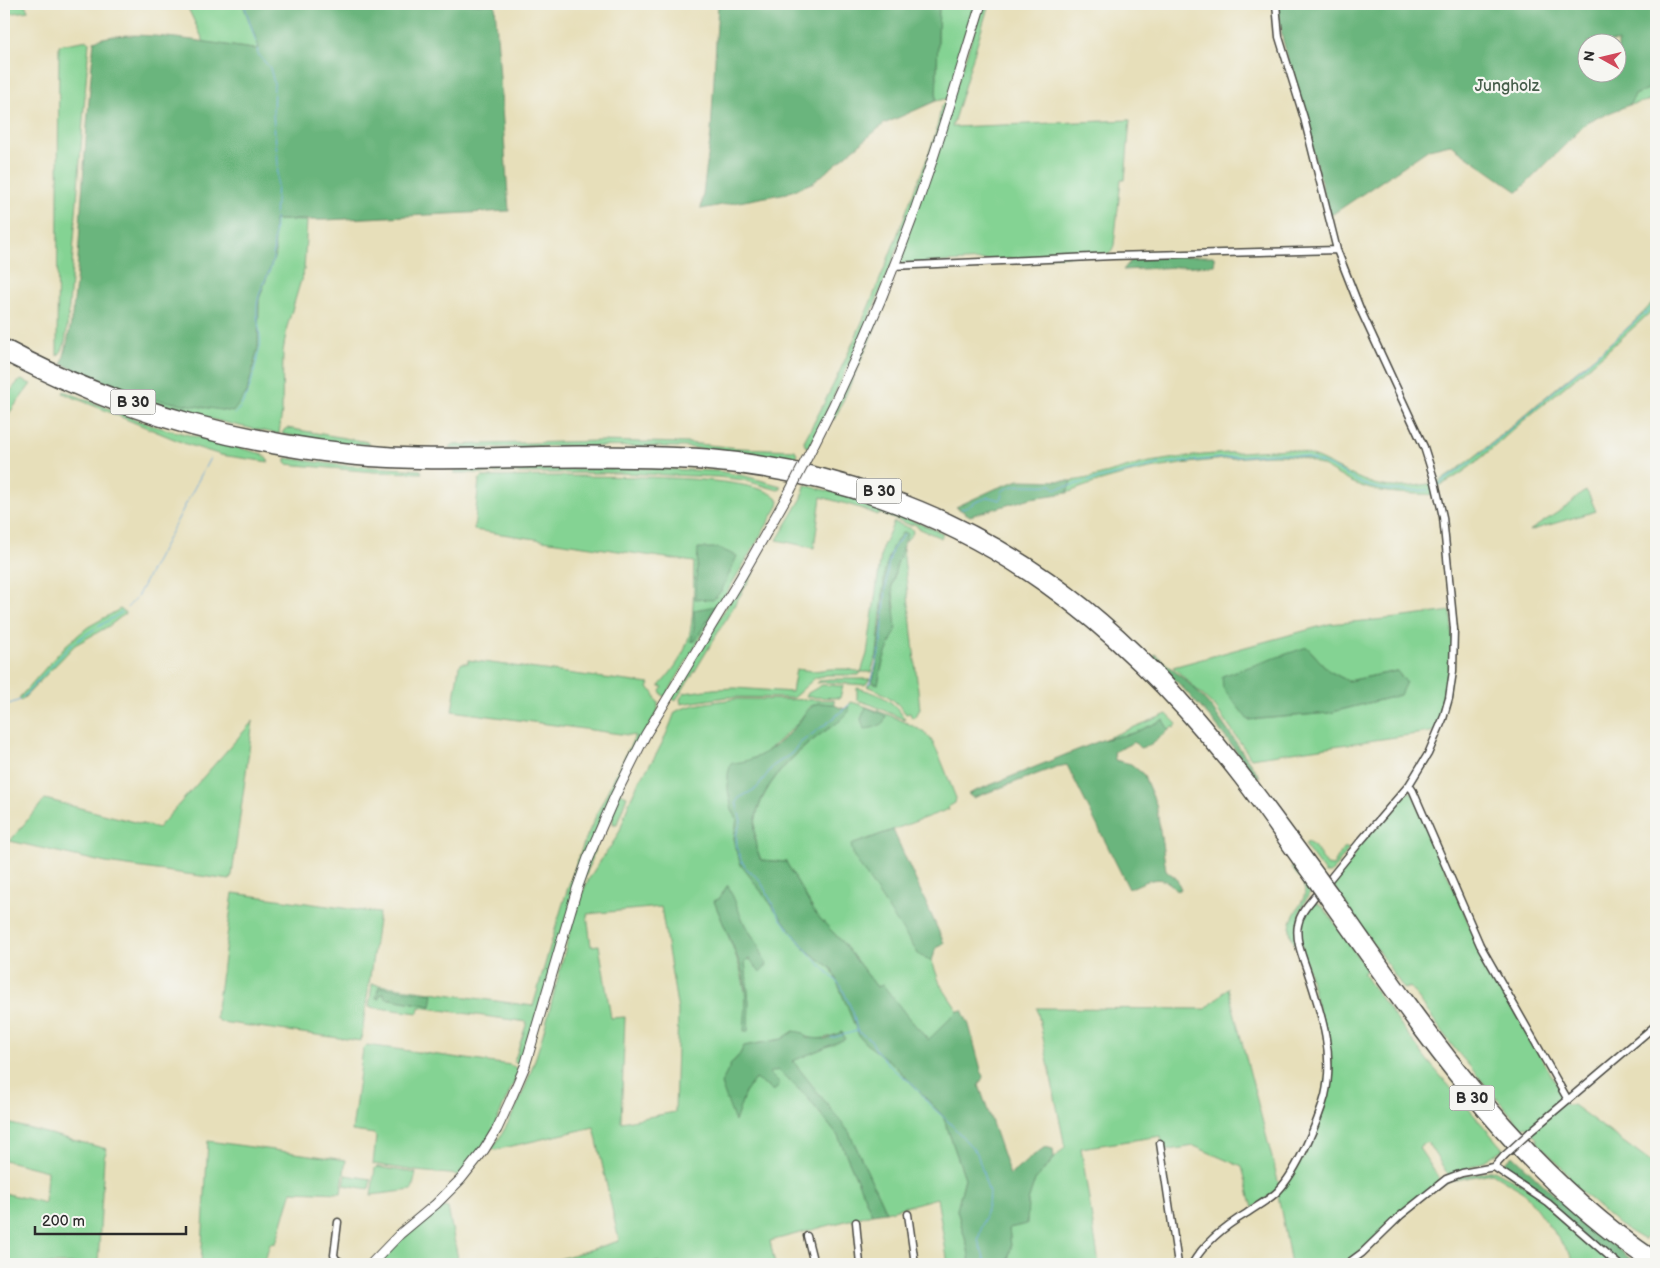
<svg xmlns="http://www.w3.org/2000/svg" width="1660" height="1268" viewBox="0 0 1660 1268" font-family="'Balsamiq Sans',sans-serif">
<style>
.green{fill:#84d393;stroke:#587f5f;fill-rule:evenodd}
.forest{fill:#6bb57d;stroke:#4b7054;fill-rule:evenodd}
.lines{fill:none;stroke-linecap:round;stroke-linejoin:round}
.stream{stroke:#6aaadd;stroke-width:1}
.street-casing{stroke:#474640;stroke-width:9}
.secondary-casing{stroke:#474640;stroke-width:11}
.highway-casing{stroke:#474640;stroke-width:14}
.street{stroke:#fff;stroke-width:6}
.secondary{stroke:#fff;stroke-width:9}
.highway{stroke:#fff;stroke-width:11}
.street-bridge-casing{stroke:#474640;stroke-width:9;stroke-linecap:butt}
.secondary-bridge-casing{stroke:#474640;stroke-width:11;stroke-linecap:butt}
.highway-bridge-casing{stroke:#474640;stroke-width:14;stroke-linecap:butt}
.street-bridge{stroke:#fff;stroke-width:6}
.secondary-bridge{stroke:#fff;stroke-width:9}
.highway-bridge{stroke:#fff;stroke-width:11}
.labels{text-anchor:middle;stroke-width:4.5;stroke-linejoin:round;paint-order:stroke}
.shield{fill:#f6f6f2;stroke:#686867;stroke-width:1}
.shield-label{font-size:15px;font-weight:bold;fill:#2b2b2b}
.park-label{font-size:16px;fill:#465d4a;stroke:#f6f6f2}
</style>
<rect width="100%" height="100%" fill="#f6f6f2"/>
<filter id="ink" filterUnits="userSpaceOnUse"><feTurbulence type="fractalNoise" baseFrequency=".02" numOctaves="2"/><feDisplacementMap in="SourceGraphic" scale="10" xChannelSelector="R" yChannelSelector="G"/><feConvolveMatrix kernelMatrix="1 2 1 2 8 2 1 2 1" color-interpolation-filters="sRGB"/></filter>
<filter id="wash" filterUnits="userSpaceOnUse"><feTurbulence type="fractalNoise" baseFrequency=".0096" numOctaves="4" result="noise"/><feDisplacementMap in="SourceGraphic" scale="20" xChannelSelector="R" yChannelSelector="G"/><feGaussianBlur stdDeviation="1.12" result="paint"/><feColorMatrix in="noise" values="0 0 0 0 0 0 0 0 0 0 0 0 0 0 0 0 0 1.4 0 .05"/><feComposite in="paint" operator="in"/></filter>
<g filter="url(#wash)">
<rect width="100%" height="100%" fill="#e7dfba"/>
<!-- green -->
<path class="green" d="M5 4H25L28 11 7 14Z
M186 4H243L259 48 253 49 204 42Z
M939 4H976V9L950 98 936 101Z
M983 4H989L952 127 1130 120 1125 180H1121L1114 245 1112 251 1109 254 904 264 899 262Z
M88 40 89 42 68 319C66 330 67 350 57 356L59 45Z
M1650 88H1656V99L1629 105 1635 95Z
M943 104H946L948 106 891 266 858 344 811 445 808 447 805 446 804 441C846 365 879 285 909 204 921 173 937 140 941 106Z
M273 220 307 221 304 270 287 327 283 352 282 411 279 434C229 425 181 412 133 396L247 392 258 347 259 299 275 255Z
M884 297 888 299 835 419H833L831 417Z
M1656 299V307C1613 347 1568 384 1523 421 1496 444 1471 471 1439 486L1437 483C1479 457 1516 422 1554 390 1588 361 1626 333 1656 299Z
M21 380 31 384 4 420V399L17 383Z
M64 391 154 426 263 454 269 462 221 455 186 444 63 393Z
M287 428 368 442 369 445 333 443 282 434 284 430Z
M599 441 688 443 739 448 795 450 797 454 794 458 785 460 687 447 563 446 451 449 449 447 451 445Z
M1288 449C1320 454 1344 475 1374 484 1392 489 1410 487 1428 484L1433 486 1437 495C1412 493 1385 495 1361 486 1340 479 1322 462 1299 457 1278 453 1256 456 1235 458 1175 464 1124 470 1067 493L1071 481C1098 478 1123 467 1150 462 1196 454 1242 452 1288 449Z
M286 458 339 465 421 470 422 473 374 472 286 464Z
M632 468 717 471 745 476 781 486V489L778 490 743 480 718 477 617 473H455L453 472 455 470Z
M565 476C598 477 766 473 779 501L778 506 666 696H663L660 691 663 687 659 686C670 674 682 659 687 643 695 622 693 585 694 562L474 530 479 480 482 477ZM715 606 695 641H691L694 627Z
M805 485 856 498 943 533 941 538 918 528 917 526 914 524 910 525 879 513 878 515 857 507 821 497 814 548 777 540 802 498Z
M1586 491 1588 493 1596 511 1529 531C1543 522 1557 513 1570 504 1575 500 1579 494 1586 491Z
M894 522 912 529 913 533 904 543 907 534 902 533 892 548 885 570 877 655 871 672H861L859 675H827L815 678 793 698 727 697 681 704 680 699 684 693 713 689 735 688 792 692 796 669 813 671 830 669H847L861 672 867 654 882 548Z
M903 548 920 709 916 716 912 718 910 713 906 714C896 700 883 692 867 686L872 682 878 684 895 607 892 586 896 567Z
M751 567 753 574 695 671 675 701 671 697Z
M120 609 126 613 109 626 75 645 21 701 19 698 66 645 88 627Z
M1451 611 1453 653 1448 692 1437 731 1251 758 1216 708 1173 667 1329 624 1397 618ZM1307 647 1329 671 1348 681 1397 671 1400 695 1329 713 1248 720Z
M468 660 650 684 648 688 654 693 656 700 658 702V710L614 791 524 1062 520 1064 514 1062 527 1022 419 1007 418 1013 369 1007 372 984 533 1006C549 952 563 896 584 843 599 807 617 772 635 736L452 711 459 666 462 663H468ZM379 987 431 1006 385 998 384 994H380Z
M829 679H870L865 685 823 682 817 683 821 680Z
M822 685 843 686 840 698 806 697 808 693Z
M857 688C878 693 895 700 905 720L872 705 857 700Z
M735 699 834 700 835 704 818 703 809 707 797 724 764 754 743 762 732 810 737 819 734 838 758 887 805 949 832 969 859 1036 865 1043 892 1063 943 1116 965 1178 957 1210 968 1249 970 1264H948L937 1198 886 1212 849 1132 792 1061 845 1039 842 1032C823 1040 812 1042 794 1031L782 1039 744 1046 740 1054 731 1064 735 1121 745 1092 755 1079 778 1069 807 1097 838 1136 872 1214 770 1241 775 1264H651H660L659 1262 642 1264H543L619 1241 594 1127 495 1150 492 1149C546 1072 552 975 584 889 592 870 605 856 616 838 624 825 625 809 632 796 638 781 649 767 657 753 664 740 670 726 675 712 688 704 720 701 735 699ZM727 886 745 925 757 943 750 958 745 961 749 1003H746C744 967 727 934 714 901L719 899ZM661 907 678 1011 675 1112 621 1122 625 1017 611 1018 599 945 591 946 587 914Z
M851 702C867 706 919 725 929 737 938 748 950 784 956 798L955 803 948 807 949 809 852 845 919 955 932 961 940 984 958 1011 929 1041 908 1017 877 987 843 943 815 913 786 862 761 860C739 809 780 766 817 737 828 728 841 723 849 710L848 707Z
M1167 714 1177 724 1174 728 1172 727 1169 730 1163 720 1134 733 1102 740Z
M253 721 232 875 230 880 106 863 10 841 45 799 158 828Z
M618 792 627 796 617 824H613L612 806Z
M1405 792H1412L1481 952 1563 1095V1102L1566 1105H1573L1656 1166V1229L1654 1228 1644 1240 1619 1225 1567 1179 1569 1175 1537 1142V1139L1526 1126 1522 1128 1454 1048 1410 987 1404 989 1331 882 1349 859 1351 860 1359 846Z
M1307 842 1314 846 1327 865 1333 866 1344 847 1349 849 1331 873H1325L1305 846Z
M1294 865 1311 890 1300 912 1296 943 1295 944C1278 919 1310 904 1304 887 1302 880 1295 873 1291 867Z
M233 893 379 913 361 1041 221 1022 216 1018V1015Z
M1314 902 1324 908 1367 970 1363 973 1368 981 1427 1060 1503 1149 1481 1163 1449 1176 1427 1142 1419 1148 1439 1178 1438 1184 1369 1245 1350 1259 1343 1262V1264H1291L1277 1190 1253 1208 1242 1167 1194 1146 1163 1151 1161 1136 1081 1148 1099 1264H1007L1011 1247 1009 1228 1026 1224 1028 1201 1035 1180 1065 1147 1037 1008 1206 1009 1228 988 1278 1181 1283 1186 1314 1132 1331 1060 1300 939V920Z
M367 1045 495 1063C503 1064 515 1064 519 1071L489 1138 460 1175 416 1171 373 1164 376 1137 374 1134 352 1131 363 1049Z
M4 1122 107 1149 104 1158 98 1264H4V1193L45 1203 47 1171 4 1160Z
M208 1141 346 1160 341 1193 292 1191 276 1243 270 1244 264 1264H201Z
M377 1167 416 1173 412 1190 371 1195 375 1168Z
M1494 1170 1538 1193 1609 1261 1618 1264H1577L1524 1192 1492 1173 1451 1181 1437 1188 1454 1178Z
M346 1175 371 1179 369 1189 344 1185Z
M439 1206 448 1208 459 1264H376L406 1233Z"/>
<!-- forest -->
<path class="forest" d="M243 4H495L509 211 325 220H274L275 255 259 299 258 347 247 392 233 412 133 396 62 364C76 314 78 260 81 209 85 153 89 97 94 41 126 26 215 44 253 49L259 48Z
M718 4H939L936 101 884 124 814 182 787 193 701 209 711 133Z
M1278 4H1656V88H1650L1635 95 1629 105 1589 121 1518 192 1450 144 1429 149 1330 216 1282 37ZM1588 42H1618V72H1588Z
M1213 256 1215 259 1214 265 1123 270 1134 257Z
M1019 480 1071 481 1067 493 1031 498 970 516 956 507 997 488Z
M902 533H907V534L896 567 892 586 896 629 883 661 878 684 872 682 876 666 882 619 885 570 892 548Z
M698 548H718L737 556 722 590 713 600 695 599Z
M716 606 695 641H691L694 627V610Z
M1307 647 1329 671 1348 681 1397 671 1406 682 1400 695 1329 713 1248 720 1223 688 1222 676Z
M1155 654 1194 688 1212 708 1260 777 1255 776 1212 720 1181 686 1153 659Z
M818 703 835 704 836 706 845 709 848 707 850 710C841 723 829 727 817 737 780 765 738 810 761 860L786 862 815 913 843 943 877 987 883 985 908 1017 928 1040 958 1011 962 1010 969 1025 983 1077 979 1085 1010 1175 1030 1158 1045 1147 1053 1149 1054 1158 1035 1180 1028 1201 1027 1224 1009 1228 1011 1247 1007 1264H970L968 1249 957 1210 965 1178 943 1116 892 1063 865 1043 859 1036 832 969 805 949 741 865 735 848 734 838 737 819 732 810 728 790V774L731 763C759 762 778 745 797 725 805 715 805 709 818 703Z
M866 707 886 716C884 727 873 728 864 729L861 719Z
M1163 720 1169 730 1150 745 1140 748 1134 742 1114 752 1115 760 1131 764 1143 774 1156 804 1166 870 1176 878 1181 889 1177 891C1163 872 1148 880 1129 889L1067 765 1056 767 973 798 968 794 1102 740 1134 733Z
M893 830 944 943 936 948 932 961 919 955 854 857 851 845Z
M728 885 745 925 757 943 767 965 760 973 750 959 745 961 749 1003 748 1031H744C745 1016 747 1000 745 985 741 959 724 927 714 901L719 899Z
M379 987 433 994 431 1006 385 998 384 994 380 995 379 999 376 998Z
M794 1031 804 1033 806 1038 826 1039 842 1032 845 1039 793 1061 849 1132 886 1212 872 1214 838 1136 807 1097 778 1070 769 1073 780 1084 774 1091 755 1079 745 1092 735 1122 721 1084 731 1064 740 1054 744 1046 782 1039Z
M1513 1155 1571 1211 1637 1264H1618L1609 1261 1538 1193 1507 1173 1501 1166Z"/>
<g class="lines">
<!-- stream -->
<path class="stream" d="M235 414C251 396 254 369 260 347 262 332 254 316 258 300 261 285 270 274 273 259L278 163 273 115 274 83 270 68 258 54 257 45 244 4
M1439 484 1474 460 1656 304
M961 509C968 508 970 505 976 502 980 500 983 500 988 497L1000 500 1003 496 1001 492C1015 481 1035 487 1051 485L1056 489 1159 464 1274 453C1298 453 1318 460 1340 471 1348 475 1355 481 1363 484 1384 492 1406 491 1428 490
M127 608 137 597 210 458
M868 685 872 679 881 645 888 565 892 550 904 534
M9 704 20 700 26 694 70 646 85 635 122 612
M850 704 830 721 800 743 791 754 773 766 757 788 739 798 736 802 741 821 736 835 737 847 741 860 746 868 760 880 780 918 809 953 841 986 853 1012 857 1031
M831 1038 857 1031 871 1040 876 1050 894 1070 913 1084 930 1105 949 1122 977 1153 989 1193 988 1205 978 1240 986 1264"/>
</g>
</g>
<g filter="url(#ink)">
<g class="lines">
<!-- street casing -->
<g class="street-casing">
<path id="street" d="M1276 4 1279 37 1304 118 1337 250 1361 311 1424 447 1435 482 1443 517 1454 629 1453 671 1449 698 1443 719 1428 754 1409 785 1359 843 1329 880
M893 266 1113 256 1337 250
M1409 785 1413 791 1480 945 1568 1100
M1530 1132 1656 1025
M1160 1143 1178 1264
M1494 1167 1548 1203 1618 1264
M908 1214 915 1264
M338 1222 334 1255 336 1259 344 1264
M856 1222 860 1264
M807 1236 814 1264
M1192 1264C1205 1242 1225 1226 1247 1213 1257 1206 1269 1200 1278 1191 1297 1171 1318 1122 1325 1096 1335 1053 1321 1013 1308 973 1303 958 1295 940 1298 925 1300 913 1308 905 1315 896
M1347 1264 1362 1253 1400 1216 1446 1179 1462 1173 1494 1167 1504 1156"/>
</g>
<!-- secondary casing -->
<g class="secondary-casing">
<path id="secondary" d="M808 456C856 364 897 266 930 167 948 113 964 58 981 4
M371 1264 400 1234 436 1204 461 1179 484 1150 497 1129 510 1101 525 1066 577 889 588 858 615 796 646 734 741 577 790 491"/>
</g>
<!-- highway casing -->
<g class="highway-casing">
<path id="highway" d="M4 345C123 409 256 444 391 453 454 457 516 452 579 452 621 452 664 452 706 455 829 466 948 507 1049 578 1161 656 1240 767 1320 876
M4 355C44 375 85 394 127 409 199 435 276 451 352 459 427 466 502 461 576 461 619 461 661 461 703 464 825 473 944 515 1044 586 1119 639 1184 707 1240 779 1266 813 1289 848 1314 882
M1334 895C1426 1028 1520 1166 1656 1258
M1327 901C1421 1033 1513 1174 1651 1264"/>
</g>
<!-- street -->
<use href="#street" class="street"/>
<!-- secondary -->
<use href="#secondary" class="secondary"/>
<!-- highway -->
<use href="#highway" class="highway"/>
<!-- street-bridge casing -->
<g class="street-bridge-casing">
<path id="street-bridge" d="M1504 1156 1530 1132"/>
</g>
<!-- secondary-bridge casing -->
<g class="secondary-bridge-casing">
<path id="secondary-bridge" d="M790 491 808 456"/>
</g>
<!-- highway-bridge casing -->
<g class="highway-bridge-casing">
<path id="highway-bridge" d="M1320 876 1334 895
M1314 882 1327 901"/>
</g>
<!-- street-bridge -->
<use href="#street-bridge" class="street-bridge"/>
<!-- secondary-bridge -->
<use href="#secondary-bridge" class="secondary-bridge"/>
<!-- highway-bridge -->
<use href="#highway-bridge" class="highway-bridge"/>
</g>
</g>
<g class="labels">
<!-- shield labels -->
<g class="shield">
<rect x="110.5" y="389.5" width="45" height="25" rx="4"/>
<rect x="856.5" y="478.5" width="45" height="25" rx="4"/>
<rect x="1449.5" y="1085.5" width="45" height="25" rx="4"/>
</g>
<g class="shield-label">
<text x="133" y="407">B 30</text>
<text x="879" y="496">B 30</text>
<text x="1472" y="1103">B 30</text>
</g>
<!-- park labels -->
<g class="park-label">
<text x="1507" y="91">Jungholz</text>
</g>
</g>
<!-- margin -->
<rect width="1660" height="1268" fill="none" stroke="#f6f6f2" stroke-width="20"/>
<!-- north arrow -->
<g transform="translate(1602 58) rotate(278)"><circle r="24" fill="#f6f6f2" stroke="#a5a5a2"/>
<path d="M0-4L9 19L0 12L-9 19Z" fill="#d1495b"/>
<text y="-8" font-size="14" font-weight="bold" text-anchor="middle" fill="#2b2b2b">N</text>
</g>
<!-- scale -->
<path d="M35 1226v8h151v-8" fill="none" stroke="#2b2b2b" stroke-width="2.5"/>
<text x="42" y="1226" font-size="15" fill="#2b2b2b" stroke="#f6f6f2" stroke-width="4" paint-order="stroke">200 m</text>
</svg>
